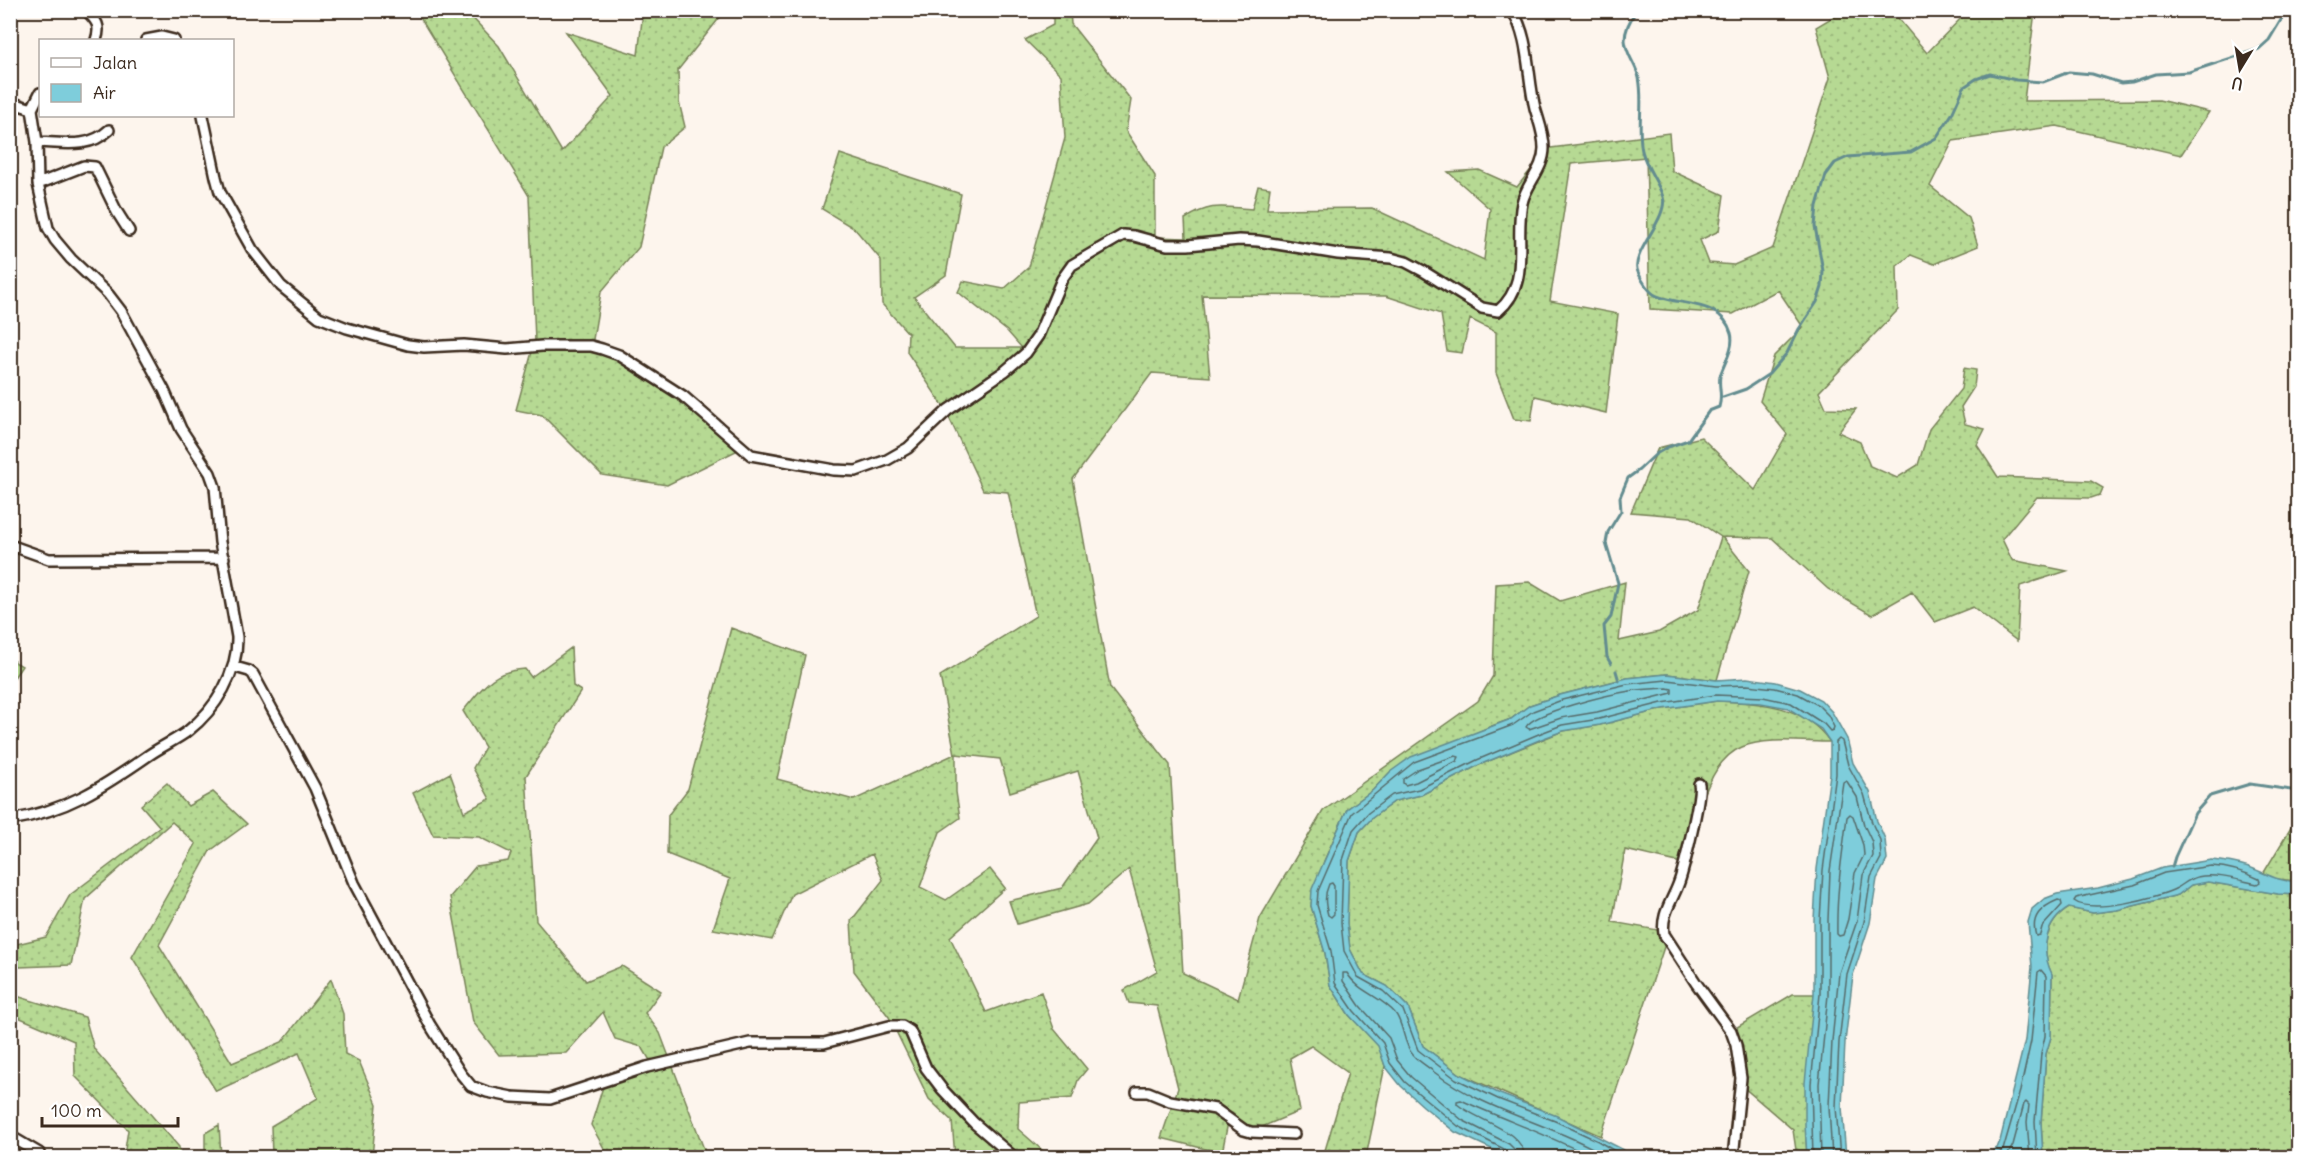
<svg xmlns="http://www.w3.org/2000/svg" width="2309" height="1168" viewBox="0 0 2309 1168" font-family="Delius,sans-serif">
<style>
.grass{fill:url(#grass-dots);stroke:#788258;stroke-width:1.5;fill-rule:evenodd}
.water{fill:#7ecddb;stroke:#638c8f;stroke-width:1.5}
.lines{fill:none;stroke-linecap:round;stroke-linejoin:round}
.shore{stroke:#566b6a;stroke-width:1.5}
.stream{stroke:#638c8f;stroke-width:3}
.street-casing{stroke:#3b2a1e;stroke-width:14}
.street{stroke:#fff;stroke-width:9}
</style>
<defs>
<pattern id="grass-dots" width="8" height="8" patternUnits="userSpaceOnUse" patternTransform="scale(1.5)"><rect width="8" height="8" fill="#b6d993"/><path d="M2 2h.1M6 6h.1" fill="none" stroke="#9dba7e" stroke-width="1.8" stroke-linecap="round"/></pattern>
</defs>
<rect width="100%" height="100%" fill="#fdf5ed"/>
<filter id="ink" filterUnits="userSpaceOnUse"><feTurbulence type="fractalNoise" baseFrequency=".0167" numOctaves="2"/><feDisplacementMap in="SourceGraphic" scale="12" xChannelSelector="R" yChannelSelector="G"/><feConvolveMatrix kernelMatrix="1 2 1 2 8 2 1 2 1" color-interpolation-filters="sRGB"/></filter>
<g filter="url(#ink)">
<!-- grass -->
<path class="grass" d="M416 11H466L499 46 562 152 613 96 566 32 638 55 643 11H725L678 70 679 102 685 127 661 147 639 247 601 292 592 345 687 397 740 449 667 485 602 475 542 415 516 410 535 341 529 196Z
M1053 11H1070L1071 24 1131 100 1126 131 1155 176V237L1186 238 1185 219C1212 202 1222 207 1252 209L1258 186 1270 188 1267 209 1372 208 1484 260 1490 209 1448 172 1479 170 1517 187 1537 162 1543 149 1669 133 1672 171 1724 195 1719 231 1700 240 1709 263 1734 265 1773 248 1830 78 1816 27 1843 11H1892L1927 53 1968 11H2035L2024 101 2159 100 2209 112 2181 155 2057 126 1953 141 1930 186 1969 218 1978 246 1934 264 1911 255 1897 266 1898 310 1819 392 1826 408 1856 409 1838 432 1860 442 1870 466 1897 478 1918 465 1929 429 1961 389 1964 368 1976 370 1974 387 1961 407 1965 424 1985 429 1977 445 1998 477 2091 481 2103 488 2100 495 2091 498 2037 497 2002 539 2012 560 2067 571 2020 586 2017 641 1973 607 1935 622 1912 592 1872 615 1828 589 1772 538 1722 537 1749 571 1717 680 1667 674 1627 678 1560 695 1530 705 1511 719 1489 727 1390 772 1373 790 1347 809 1324 861 1311 906 1325 953 1330 985 1349 1015 1379 1046 1385 1066 1366 1157H1323L1348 1073 1311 1046 1290 1058 1300 1111 1252 1131 1229 1117 1222 1153 1161 1138 1178 1088 1157 1006 1129 1003 1124 990 1157 971 1129 869 1088 904 1017 924 1009 901 1062 888 1097 838 1078 771 1010 792 1000 759 956 754V792L960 818 940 832 920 887 946 900 990 869 1005 888 950 937 986 1012 1041 992 1054 1029 1087 1069 1078 1080 1072 1098 1019 1102 1018 1129 1050 1157H955L952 1121 929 1099 889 1017 854 971 851 921 883 880 872 854 792 894 772 940 713 929 730 879 667 854 668 815 688 789 731 628 805 655 777 779 854 800 955 754 940 676 1036 616 1008 492 983 490 944 407 907 352 908 333 882 304 881 260 855 229 822 209 840 154 961 194 946 275 914 297 955 348H1022L1007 331 958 292 963 281 1004 289 1029 267 1065 138 1061 75 1025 40 1053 25ZM1646 157 1650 309 1733 314 1778 290 1803 327 1774 356 1760 401 1787 434 1755 490 1701 437 1658 448 1631 512 1691 517 1721 537 1698 610 1659 632 1619 641 1625 582 1560 601 1529 582 1496 584 1493 676 1478 701 1323 811 1260 918 1238 999 1183 973 1170 765 1110 688 1073 479 1152 373 1210 377 1202 295 1386 296 1441 314 1447 351 1462 353 1470 319 1496 332V373L1514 419 1531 421 1535 396 1606 413 1618 314 1550 301 1571 164Z
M571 648 573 686 581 691 526 776 536 921 586 981 622 966 661 991 645 1013 660 1033 707 1157H609L591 1125 607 1074 651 1062 642 1047 615 1039 603 1012 566 1053 499 1055 473 1022 450 897 476 866 508 861 511 853 479 837 433 835 413 793 450 773 464 812 490 799 473 768 485 747 463 711C483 687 492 671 525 669L531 677Z
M10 659 22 666 11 682H10Z
M1717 701C1760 703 1802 703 1830 742 1804 742 1765 737 1742 747 1704 762 1696 828 1686 864L1625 850 1612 922 1669 932 1601 1136 1460 1074 1423 1046 1408 1007 1387 986 1363 974 1350 949 1347 923 1349 861 1359 832 1372 818 1395 801 1421 795 1479 765 1563 731 1600 725 1663 709Z
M167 783 188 806 213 792 247 824 210 851 159 945 232 1063 282 1042 331 979 343 1014 345 1054 359 1061 377 1104 372 1157H272L271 1126 318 1098 299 1053 216 1091 132 957 196 844 172 822 85 899 71 965 19 967 11 962V941L17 944 46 937 70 895 160 827 141 805Z
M2298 816V881L2275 879 2263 874Z
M2208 882 2278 894 2298 895V1157L2043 1158 2041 1122 2046 1054 2051 1037 2052 975C2040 950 2045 922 2069 908L2093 913 2117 910 2178 895 2191 885Z
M10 994 85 1017 94 1049 179 1147 180 1157 126 1158 124 1156 128 1130 75 1076 74 1041 11 1014Z
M1793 994H1814C1810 1051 1803 1100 1807 1157H1797L1793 1130 1742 1086 1734 1029Z
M219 1125 221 1157H205V1133Z"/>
<!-- water -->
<path class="water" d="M1667 674 1716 680 1747 678 1776 682 1800 689 1821 700 1832 712 1847 739 1853 763 1870 792 1877 821 1885 839 1887 860 1877 879 1870 923 1853 975 1845 1042 1842 1107 1846 1157H1807L1805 1125V1083L1814 994V919L1817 869 1830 774V742L1821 729 1788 708 1761 703 1717 701 1663 709 1600 725 1563 731 1544 738 1479 765 1421 795 1395 801 1372 818 1359 832 1349 861 1347 923 1350 949 1363 974 1387 986 1408 1007 1423 1046 1460 1074 1500 1094 1557 1116 1624 1150 1626 1157H1509L1455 1132 1423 1106 1401 1086 1385 1066 1378 1046 1349 1015 1330 985 1325 953 1311 906 1312 889 1347 809 1373 790 1390 772 1411 757 1511 719 1530 705 1560 695 1627 678Z
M2211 860C2224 861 2236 863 2249 867 2265 873 2280 883 2298 881V895L2278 894 2208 882 2191 885 2178 895 2117 910 2093 913 2069 908C2045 922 2040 950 2052 974L2051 1037 2046 1054 2041 1122 2043 1157H1983L1997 1148 2000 1141 2025 1040 2032 967 2028 922 2032 909 2044 899 2057 894 2098 888 2133 879 2162 868Z"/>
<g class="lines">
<!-- shore -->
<path class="shore" d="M1667 688 1672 689V693L1597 712 1561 718 1529 729 1526 727C1533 712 1611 694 1630 691 1642 689 1655 689 1667 688Z
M1455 756 1459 757 1457 761 1416 782 1405 785 1403 783V779L1418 769Z
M1850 814 1853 816 1863 845 1864 855 1855 873 1848 919 1843 935 1839 936 1837 934C1836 894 1842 856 1847 817Z
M2211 866C2228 867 2243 871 2259 879L2260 882 2257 884C2238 880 2217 873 2197 877 2189 879 2184 884 2177 888 2158 898 2091 914 2074 901L2076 898 2134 885 2164 873Z
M1332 883 1334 886V914L1331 917 1328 915C1325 904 1324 895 1329 884Z
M2058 900 2061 901 2062 905 2042 927 2040 935 2036 936C2030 917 2041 907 2058 900Z
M1508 1158 1504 1149 1458 1126 1405 1082 1390 1063 1383 1043 1354 1011 1335 983 1331 951 1317 905 1318 891 1352 813 1414 762 1513 725 1533 711 1562 700 1627 684 1667 680 1716 686 1747 685 1775 688 1798 694 1818 705 1828 715 1834 727 1833 730 1830 731 1824 724 1791 703 1763 697 1716 695 1662 703 1599 719 1562 725 1541 733 1477 760 1419 789 1392 795 1368 813 1353 830 1343 860 1341 923 1344 951 1358 977 1383 991 1403 1010 1418 1050 1456 1079 1498 1099 1555 1121 1598 1141 1618 1153 1620 1158
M1516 1158 1514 1149 1509 1144 1462 1120 1411 1077 1397 1060 1389 1038 1360 1006 1343 981V973H1347C1358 992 1381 996 1395 1013 1404 1024 1403 1044 1413 1055 1418 1061 1427 1066 1434 1072 1486 1112 1554 1124 1610 1158
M1525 1158C1524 1130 1477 1121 1457 1104V1101L1461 1100C1504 1120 1550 1135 1593 1158
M1813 1158 1811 1084 1820 994V920L1823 870 1836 774V742L1839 739 1842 741 1848 765 1864 794 1872 823 1880 840 1881 858 1871 877 1864 922 1847 974 1839 1042 1836 1107 1840 1158
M1821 1158 1819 1084 1828 995V920L1830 871 1843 782 1846 780 1857 797 1864 825 1872 842 1873 856 1863 875 1857 921 1839 973 1832 1041 1829 1106 1832 1158
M1992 1158 2003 1150 2020 1091 2031 1041 2038 972 2041 970 2046 976 2045 1036 2041 1054 2035 1121 2037 1158
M2006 1158 2013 1145 2024 1104 2026 1102 2029 1105 2027 1122 2030 1158"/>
<!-- stream -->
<path class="stream" d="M1723 397 1746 389 1769 374 1787 353 1799 329 1817 302 1822 287 1823 271 1815 226 1817 206 1826 175 1835 163 1848 157 1911 152 1936 138 1952 114 1964 87 1976 79 1990 74 2016 80 2043 82 2069 72 2092 74 2121 83 2132 82 2156 74 2189 72 2259 49 2269 40 2287 10
M1611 664 1607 657 1604 626 1611 617 1618 583 1606 543 1608 532 1621 511 1620 497 1628 478 1639 470 1656 454 1668 447 1688 440 1709 411 1719 407C1723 394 1718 388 1720 376 1724 363 1735 347 1731 333 1722 300 1681 306 1657 296 1649 293 1641 279 1638 272 1629 255 1669 218 1663 197 1658 181 1647 170 1642 151 1637 128 1644 102 1639 78 1636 64 1626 55 1625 40 1625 30 1631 18 1637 10
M1616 671 1619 681
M2172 867 2175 857 2195 813 2210 796 2250 784 2298 791"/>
<!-- street casing -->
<g class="street-casing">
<path id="street" d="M86 10C97 21 101 26 96 40
M146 40 162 37 174 40
M10 102 32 109
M203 116 216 177 220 192 252 249 281 286 319 317 347 328 408 345 424 347 464 345 507 349 542 346H591L602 349 619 355 683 396 751 455 834 470 856 471 887 460 908 448 948 410 1005 371 1026 353 1038 336 1062 279 1072 265 1123 235 1134 236 1167 245H1188L1239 240 1258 241 1338 254 1391 258 1406 262 1423 271 1482 308 1498 311C1532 283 1514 241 1522 203 1526 184 1544 169 1544 148 1544 134 1539 122 1535 108 1527 76 1530 39 1512 10
M37 142C63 143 89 149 109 130
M38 184 84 166 95 167 117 212 129 231
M10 545 49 559 224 558
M235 667 249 671 253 674 315 788 354 883 430 1025 461 1074 471 1086 487 1092 512 1097 550 1099 647 1067 750 1043H824L889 1026H902L910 1031 926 1068 942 1089 974 1123 1015 1158
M1699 784C1702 794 1683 873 1678 885 1671 903 1661 915 1664 934L1696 983 1731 1031 1736 1045 1741 1078 1733 1158
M10 820C67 811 103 787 149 755 162 746 176 740 188 731 216 709 238 673 237 637L220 542 215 487 210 473 181 429 164 390 121 311 108 294 71 259 55 240 48 228 38 184 37 142 32 109 40 93
M1137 1092H1148L1170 1101 1215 1109 1244 1130 1251 1132 1294 1134
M10 1136 39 1153"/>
</g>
<!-- street -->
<use href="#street" class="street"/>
</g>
</g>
<!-- margin -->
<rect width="2309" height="1168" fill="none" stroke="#fff" stroke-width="36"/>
<rect x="18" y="18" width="2273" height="1132" fill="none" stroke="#3b2a1e" stroke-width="2" filter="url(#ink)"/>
<!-- legend -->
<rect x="39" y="39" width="195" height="78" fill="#ffffff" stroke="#b1aaa5" stroke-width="1.5"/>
<rect x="51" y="58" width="30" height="9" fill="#ffffff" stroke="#b1aaa5" stroke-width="1.5"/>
<text x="93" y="69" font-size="18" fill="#3b2a1e">Jalan</text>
<rect x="51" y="84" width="30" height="18" fill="#7ecddb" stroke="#b1aaa5" stroke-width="1.5"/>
<text x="93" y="99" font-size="18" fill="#3b2a1e">Air</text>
<!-- north arrow -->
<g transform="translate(2240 69) rotate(191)" stroke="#ffffff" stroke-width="4.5" paint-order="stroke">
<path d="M0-4.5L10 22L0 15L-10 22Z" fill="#3b2a1e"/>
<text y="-9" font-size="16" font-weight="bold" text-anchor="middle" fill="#3b2a1e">U</text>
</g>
<!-- scale -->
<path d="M42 1117v9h136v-9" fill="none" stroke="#3b2a1e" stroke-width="3"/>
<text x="51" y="1117" font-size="18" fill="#3b2a1e" stroke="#ffffff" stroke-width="4.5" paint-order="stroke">100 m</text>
</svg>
